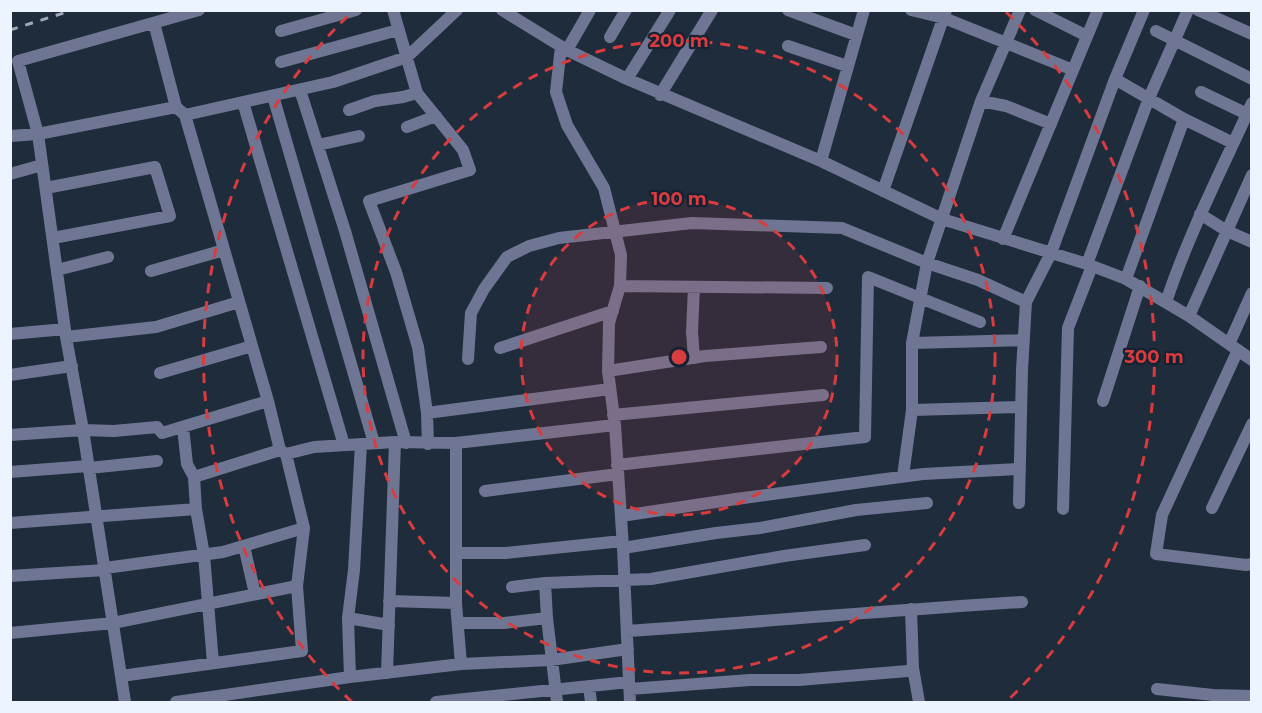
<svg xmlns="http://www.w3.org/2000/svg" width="1262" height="713" viewBox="0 0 1262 713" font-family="Montserrat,sans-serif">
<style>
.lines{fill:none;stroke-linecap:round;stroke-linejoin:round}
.minor{stroke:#6f7693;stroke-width:12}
.rail{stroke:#9faab6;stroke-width:3;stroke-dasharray:8 8;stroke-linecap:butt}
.ring{fill:none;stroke:#d83c3e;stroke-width:3;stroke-dasharray:10 8}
.centre{fill:#d83c3e;stroke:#162231;stroke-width:3}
.ring-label{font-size:18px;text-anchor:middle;font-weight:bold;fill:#d83c3e;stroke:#162231;stroke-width:4.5;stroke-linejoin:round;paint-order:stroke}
</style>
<rect width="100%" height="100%" fill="#1f2c3b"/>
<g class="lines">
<!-- minor -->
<path class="minor" d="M393 10 417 93 463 150 470 170 369 201 396 272 418 347 427 413 428 444
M502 10 567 50 627 79 821 161 942 219 1087 264 1126 279 1189 316 1252 360
M788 10 856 35
M911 10 944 18 1073 70
M1035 10 1087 36
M1198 10 1252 34
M154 23 176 107
M281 31 356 10
M1156 31 1252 79
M610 37 626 10
M561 46 556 92 567 125 604 188 621 255 620 286 609 323 608 371 615 425 623 548 630 702
M788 46 847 66
M567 50 590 10
M281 62 398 30
M627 79 670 10
M1115 79 1184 119 1126 279
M300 90 345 231 406 443
M1201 92 1247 114
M660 95 712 10
M273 96 374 443
M981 101 1006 106 1051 124
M243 102 344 445
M349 110 375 101 403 97 417 93
M185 115 268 401 280 450
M1184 119 1233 143
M407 127 436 116
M10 136 38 134 176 107 185 115 333 82 407 57 457 10
M318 145 359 136
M821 161 864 10
M10 174 42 165
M46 188 155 167 170 216 53 238
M883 191 946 10
M1200 214 1227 231 1252 242
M1003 239 1098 10
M1087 264 1149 98 1188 10
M57 270 108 257
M151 271 224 250
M620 286 827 288
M1166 302C1189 233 1222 169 1252 103
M1189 316 1252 175
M10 334 65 329
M66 337 38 134 18 61 199 10
M912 343 1024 340
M1229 344 1252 293
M500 348 613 311
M1238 350 1162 515 1156 554 1246 565 1252 564
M694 358 692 332 694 287
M468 359 471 313 484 289 507 257 529 246 559 238 692 223 842 228 927 263 978 280 1026 302
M608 371 705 356 821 347
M160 373 252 346
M10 375 72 366
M1103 401 1140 286
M912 410V343L927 263 981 101 1020 10
M427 413 610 389
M613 415 823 395
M183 427 187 464 194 477
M10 435 83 430 114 431 157 427 162 433 268 401
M456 443V603L461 664
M617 465 865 437 868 277 980 322
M89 468 157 461
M10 472 88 466
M903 476 912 410 1021 407
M485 491 618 474
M1019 503 1022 370 1026 302 1051 253 1115 79 1144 10
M1212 508 1252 424
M196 509 204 555 213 663
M1063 509 1068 328 1092 266
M621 516 736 499 923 474 1020 469
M10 523 196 509 194 477 280 450 286 454 314 447 395 442 456 443 615 425
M244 546 255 594
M623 548 716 533 760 528 856 510 927 503
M456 553H506L622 541
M105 568 223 552 304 528
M10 576 105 570
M545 583 547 618 557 702
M512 587 545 583 651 579 784 556 865 545
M389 601 456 603
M911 609 913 668 919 702
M348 618 389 625
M458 623H504L547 618
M628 631C759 622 890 610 1022 602
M10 633 113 623 297 586
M387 673 395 442
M121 676 302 651 297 586 304 528 286 454
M350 677 348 618 354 570 361 444
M589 686 591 702
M630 689 750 680H799L908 671 913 668
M1157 689 1213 695 1252 696
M125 702 83 430 66 337 156 327 239 302
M176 702 350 677 461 664 551 660 628 649
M436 702 629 682"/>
<!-- rail -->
<path class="rail" d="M10 30 73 10"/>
</g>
<!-- distance rings -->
<circle cx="679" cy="357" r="158" fill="#d83c3e" fill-opacity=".12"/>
<g class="ring">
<circle cx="679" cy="357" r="158"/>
<circle cx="679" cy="357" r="316"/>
<path d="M352 702A475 475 0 0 1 352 12M1006 12A475 475 0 0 1 1006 702"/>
</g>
<circle cx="679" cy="357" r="9" class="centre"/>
<g class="ring-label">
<text x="679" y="47">200 m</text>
<text x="679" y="205">100 m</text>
<text x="1154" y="363">300 m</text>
</g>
<!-- border -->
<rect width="1262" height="713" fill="none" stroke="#ecf5ff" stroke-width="24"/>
</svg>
